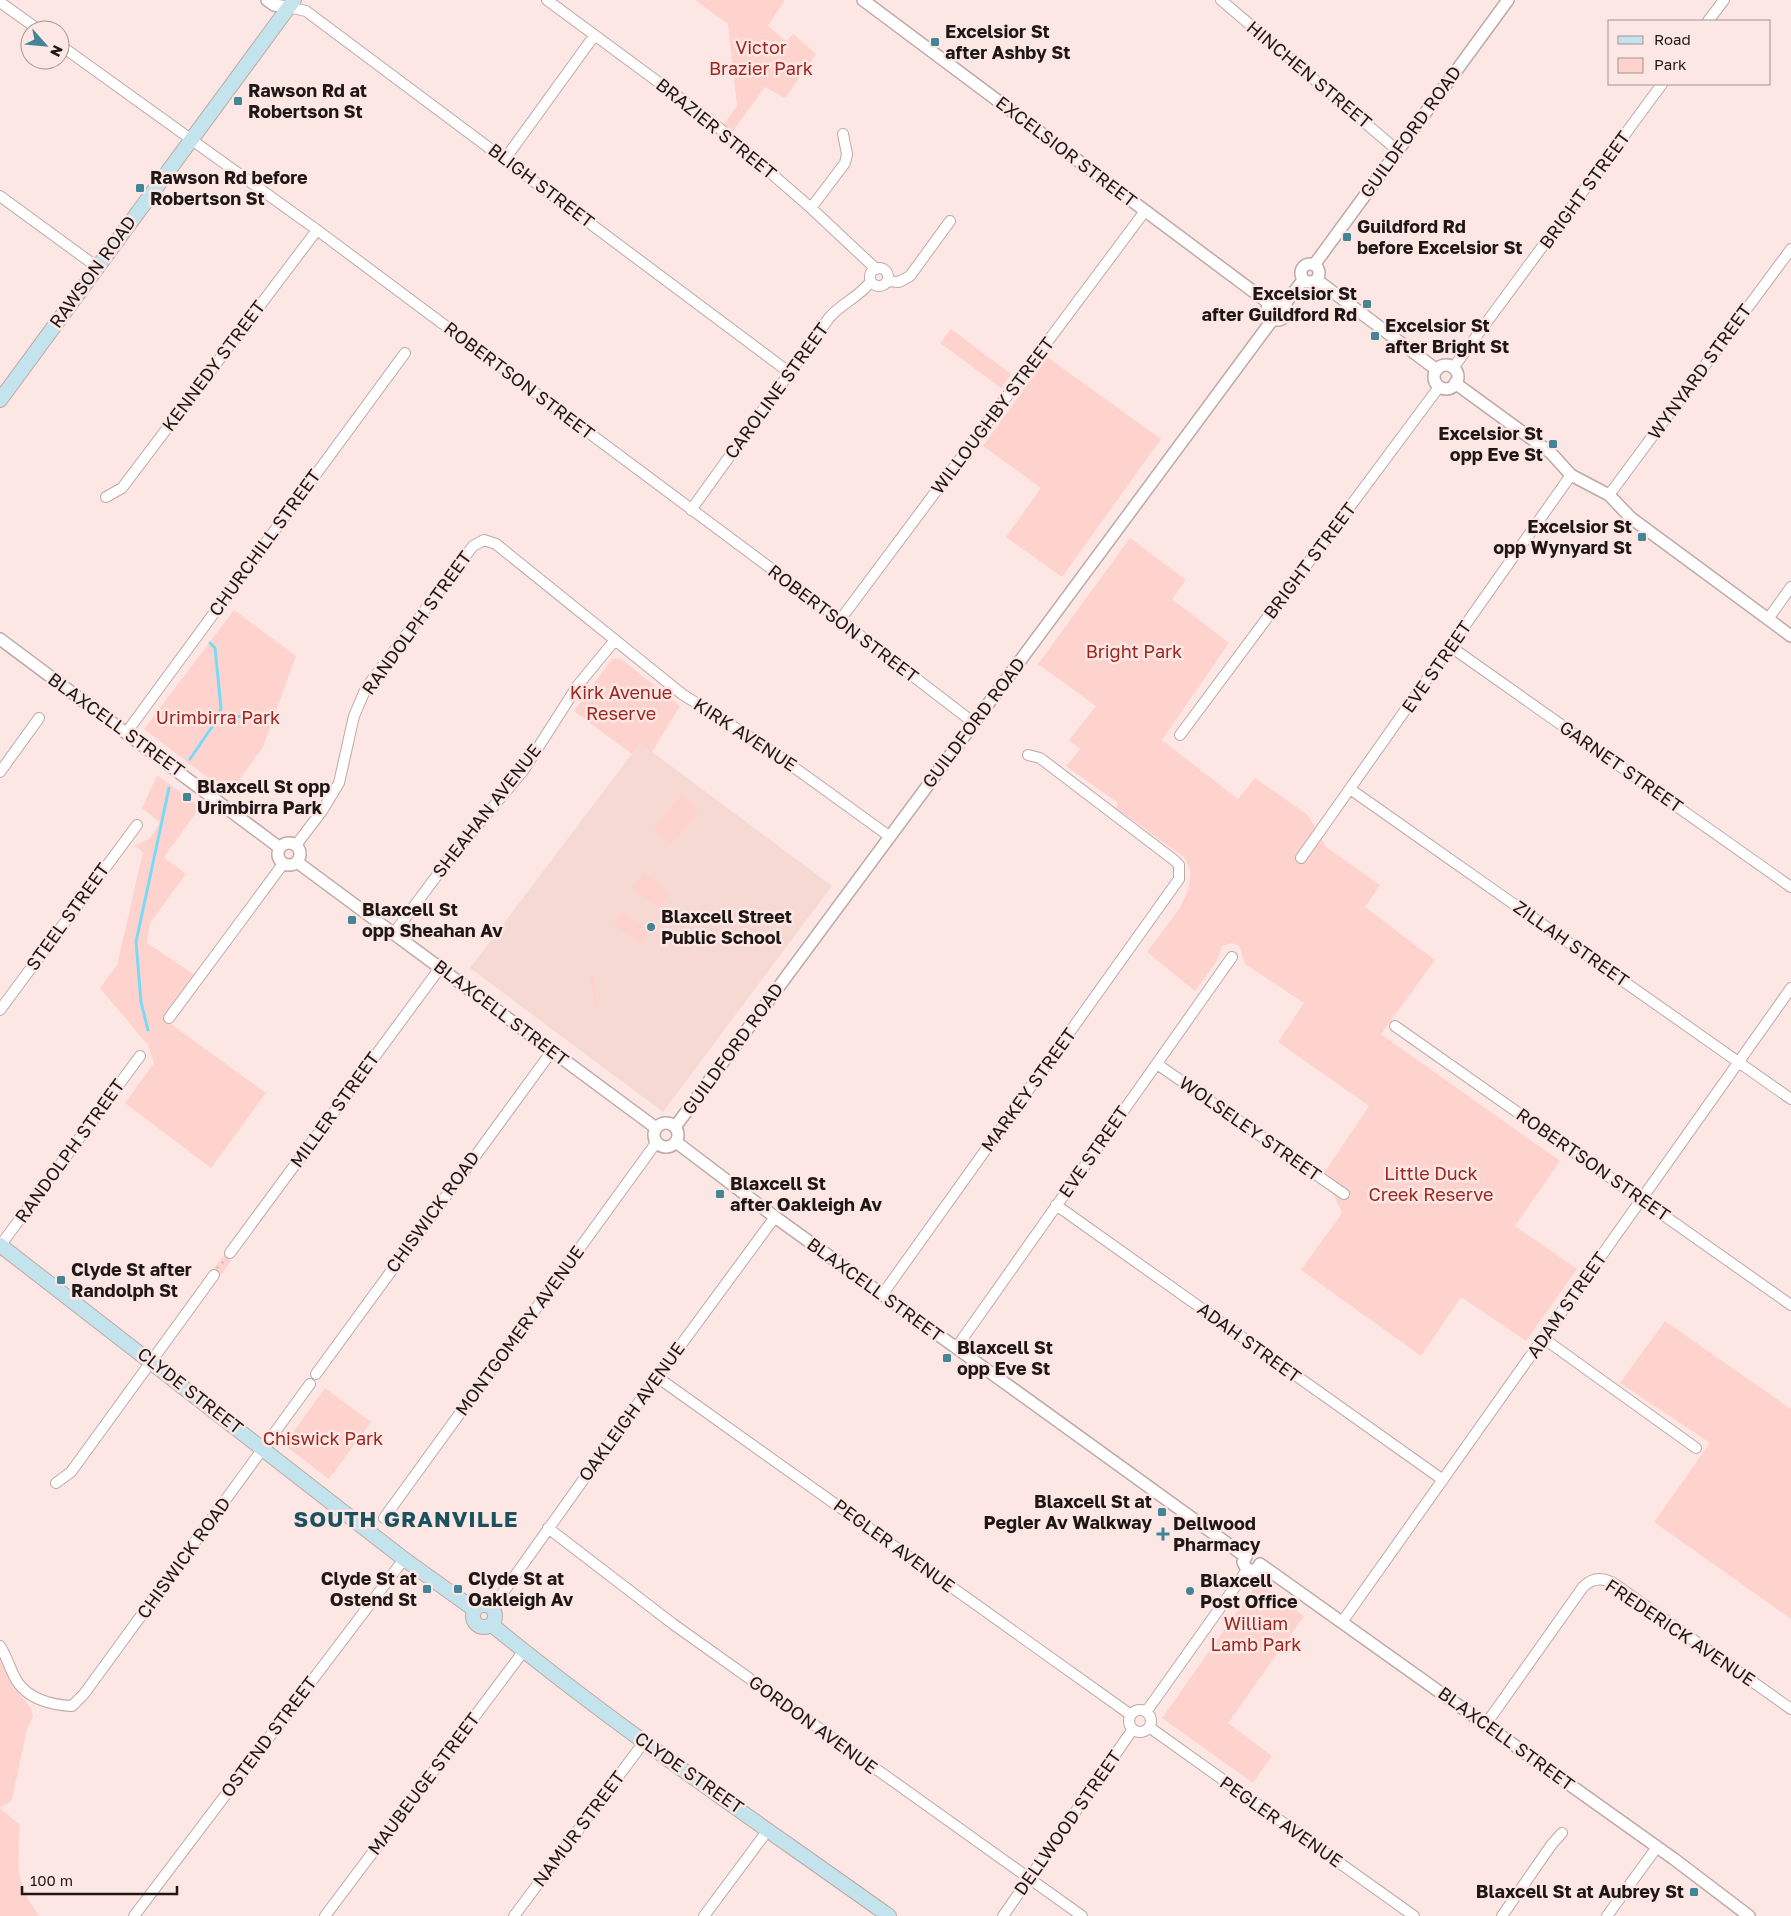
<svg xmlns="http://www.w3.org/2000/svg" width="1791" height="1916" viewBox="0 0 1791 1916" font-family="'Golos Text',sans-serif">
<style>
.built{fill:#f7d9d4}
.green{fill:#ffd3cd}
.garden{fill:url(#garden-dots)}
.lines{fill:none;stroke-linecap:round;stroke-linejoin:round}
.stream{stroke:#79daf7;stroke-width:3}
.minor-casing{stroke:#bda9a5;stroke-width:12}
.tertiary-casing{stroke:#bda9a5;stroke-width:14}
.secondary-casing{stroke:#bda9a5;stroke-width:16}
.minor{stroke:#fff;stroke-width:10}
.tertiary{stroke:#fff;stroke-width:11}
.secondary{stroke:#c3e4ed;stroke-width:14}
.poi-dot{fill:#438497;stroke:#fde7e4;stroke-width:2}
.labels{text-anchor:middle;stroke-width:5;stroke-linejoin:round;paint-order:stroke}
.poi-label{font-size:18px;font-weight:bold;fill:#1e1715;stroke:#fde7e4;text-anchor:start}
.park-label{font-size:18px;fill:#9c2620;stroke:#fde7e4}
.street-label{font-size:18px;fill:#1e1715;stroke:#fde7e4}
.district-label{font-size:22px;font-weight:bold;letter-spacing:1px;fill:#1c5160;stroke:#fde7e4}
</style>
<defs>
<pattern id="garden-dots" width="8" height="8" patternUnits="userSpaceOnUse" patternTransform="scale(1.25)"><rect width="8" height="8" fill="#ffd3cd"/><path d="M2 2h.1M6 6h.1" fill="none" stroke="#dab4af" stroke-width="1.8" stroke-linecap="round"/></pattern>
</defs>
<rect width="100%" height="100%" fill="#fde7e4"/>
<!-- built -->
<path class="built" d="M640 743 832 886 663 1112 470 968Z"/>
<!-- green -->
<path class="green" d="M695 0H785L768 26 786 41 793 34 816 54 785 98 765 87 733 131 724 124 737 106 728 24Z
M951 329 1011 374 1001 388 940 343Z
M1047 357 1161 439 1062 577 1006 537 1041 488 983 446Z
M1130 538 1186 580 1172 599 1229 643 1162 740 1238 799 1255 778 1308 815 1326 847 1380 885 1365 907 1435 960 1381 1034 1560 1161 1515 1226 1577 1269 1526 1341 1461 1297 1421 1356 1301 1270 1342 1213 1324 1173 1369 1106 1278 1042 1304 1003 1245 964 1239 946 1232 943 1222 946 1217 961 1195 991 1147 952 1180 908 1188 890 1191 872 1185 858 1116 808 1118 803 1066 766 1080 749 1069 740 1096 706 1038 664Z
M234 610 296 656 263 747 229 794 144 729Z
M620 658 680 706 652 752 640 743 632 754 574 711 612 659Z
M157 775 200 807 164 857 186 874 150 923 147 943 195 975 164 1019 266 1093 211 1168 125 1103 154 1063 148 1045 100 988 117 965 143 852 134 846 150 838 160 823 142 808Z
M681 795 699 809 672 844 653 830Z
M643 872 670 893 659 908 631 888Z
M623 911 650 933 641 945 613 923Z
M593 978 599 1008 595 1009 590 979Z
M1665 1321 1791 1409V1619L1654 1522 1710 1443 1620 1383Z
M325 1388 371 1422 329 1479 288 1448 286 1442Z
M1258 1582 1304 1616 1228 1723 1272 1756 1253 1783 1162 1718Z
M0 1658 13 1686 31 1708 33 1717 27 1729 12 1799 9 1803 0 1807Z
M0 1808 20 1825C18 1864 14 1884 40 1916H0Z"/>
<!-- garden -->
<path class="garden" d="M224 1255 231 1261 221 1274 214 1268Z"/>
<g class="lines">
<!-- stream -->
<path class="stream" d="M218 718 260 715 272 718
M190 759 218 718 221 708 215 648 210 643
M148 1030 141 1002 136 942 169 788"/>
<!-- minor casing -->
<g class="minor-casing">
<path id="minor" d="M547 0 711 121 811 208 876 269
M1221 0 1397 150
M0 2 39 30
M288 7 306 11 790 373
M1708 21 1724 0
M60 45 317 230 840 620 974 723
M505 159 594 36
M0 196 97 267
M811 208 845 163 847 154 843 134
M870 277a9 9 0 1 1 18 0a9 9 0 1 1-18 0Z
M887 281 899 282 910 276 950 221
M1453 368 1662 84
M1609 495 1791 249
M106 497 122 488 317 230
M691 510 829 318C841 303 860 297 871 281
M1768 619 1791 587
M840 620 1145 211
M1451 647 1791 887
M126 733 405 353
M1180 735 1439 387
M0 772 39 718
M1350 789 1791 1099
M296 845 322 811 339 783 354 716 366 688 473 546 484 540 496 544 682 694 770 750 889 836
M1301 858 1571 475
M394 933 450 858 523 771 578 685 615 640
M0 1010 137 825
M169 1018 283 864
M1395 1026 1791 1305
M1157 1064 1344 1194
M1056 1205 1443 1480
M0 1246 140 1056
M230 1253 440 968
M882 1295 1179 879V865L1174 860 1040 758 1028 755
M1543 1338 1696 1448
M956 1348 1232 957
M316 1374 552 1051
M657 1377 1131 1715
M56 1483 71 1472 214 1275
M384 1518 656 1143
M548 1528 673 1624 1082 1916
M492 1608 633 1410 775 1217
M1342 1622 1791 988
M0 1646C8 1658 11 1674 19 1684 32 1701 53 1705 72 1706L84 1694 310 1384
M1129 1721a11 11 0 1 1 22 0a11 11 0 1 1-22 0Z
M1146 1712 1247 1570
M1486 1724 1583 1587C1593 1577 1604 1577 1616 1585L1791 1709
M1149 1727 1414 1916
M134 1916 404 1559
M325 1916 523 1652
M514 1916 644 1742
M704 1916 768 1830
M1003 1916 1133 1729
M1502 1916 1552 1844 1562 1833
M1607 1916 1657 1847"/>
</g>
<!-- tertiary casing -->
<g class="tertiary-casing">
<path id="tertiary" d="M267 0 274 5 288 7
M863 0 1270 304
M1301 273a9 9 0 1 1 18 0a9 9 0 1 1-18 0Z
M1314 265 1508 0
M1317 280 1437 370
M1267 310a10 10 0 1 1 20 0a10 10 0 1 1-20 0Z
M1285 304 1303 280
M1434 377a12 12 0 1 1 24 0a12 12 0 1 1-24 0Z
M1455 383 1551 453 1571 475 1609 495 1631 518 1791 636
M0 639 280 848
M278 854a11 11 0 1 1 22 0a11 11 0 1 1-22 0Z
M297 862 656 1128
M654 1135a12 12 0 1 1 24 0a12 12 0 1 1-24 0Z
M675 1127 1273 319
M676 1142 775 1217 1246 1557
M1246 1557 1243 1562 1247 1570H1256L1260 1564
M1260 1564 1674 1859 1749 1916"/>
</g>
<!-- secondary casing -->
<g class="secondary-casing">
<path id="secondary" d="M0 400 294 0
M0 1245 404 1559 475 1610
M473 1616a11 11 0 1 1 22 0a11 11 0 1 1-22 0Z
M492 1625C619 1729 756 1821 889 1916"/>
</g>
<!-- minor -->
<use href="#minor" class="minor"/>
<!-- tertiary -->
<use href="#tertiary" class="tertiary"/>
<!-- secondary -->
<use href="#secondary" class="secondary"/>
</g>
<!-- markers -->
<g class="poi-dot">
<rect x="930" y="37" width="10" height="10" rx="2.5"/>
<rect x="233" y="96" width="10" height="10" rx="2.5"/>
<rect x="135" y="183" width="10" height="10" rx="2.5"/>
<rect x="1342" y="232" width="10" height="10" rx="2.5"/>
<rect x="1362" y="299" width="10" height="10" rx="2.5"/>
<rect x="1370" y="331" width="10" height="10" rx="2.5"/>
<rect x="1548" y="439" width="10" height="10" rx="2.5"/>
<rect x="1637" y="532" width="10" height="10" rx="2.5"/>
<rect x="182" y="792" width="10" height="10" rx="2.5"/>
<rect x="347" y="915" width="10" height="10" rx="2.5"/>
<circle cx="651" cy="927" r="5"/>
<rect x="715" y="1189" width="10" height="10" rx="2.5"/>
<rect x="56" y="1275" width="10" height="10" rx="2.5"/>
<rect x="942" y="1353" width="10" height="10" rx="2.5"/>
<rect x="1157" y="1507" width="10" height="10" rx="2.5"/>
<path d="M1160.5 1526.5h5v5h5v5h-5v5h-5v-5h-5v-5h5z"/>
<rect x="422" y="1584" width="10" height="10" rx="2.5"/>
<rect x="453" y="1584" width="10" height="10" rx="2.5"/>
<circle cx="1190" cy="1591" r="5"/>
<rect x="1689" y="1887" width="10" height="10" rx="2.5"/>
</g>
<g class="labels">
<!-- poi labels -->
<g class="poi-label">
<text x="945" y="38">Excelsior St<tspan x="945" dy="21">after Ashby St</tspan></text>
<text x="248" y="97">Rawson Rd at<tspan x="248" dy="21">Robertson St</tspan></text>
<text x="150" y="184">Rawson Rd before<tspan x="150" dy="21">Robertson St</tspan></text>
<text x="1357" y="233">Guildford Rd<tspan x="1357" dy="21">before Excelsior St</tspan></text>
<text x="1357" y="300" text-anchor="end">Excelsior St<tspan x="1357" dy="21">after Guildford Rd</tspan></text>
<text x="1385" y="332">Excelsior St<tspan x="1385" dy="21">after Bright St</tspan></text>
<text x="1543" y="440" text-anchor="end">Excelsior St<tspan x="1543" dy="21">opp Eve St</tspan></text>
<text x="1632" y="533" text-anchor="end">Excelsior St<tspan x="1632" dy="21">opp Wynyard St</tspan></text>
<text x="197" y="793">Blaxcell St opp<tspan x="197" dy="21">Urimbirra Park</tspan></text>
<text x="362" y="916">Blaxcell St<tspan x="362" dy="21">opp Sheahan Av</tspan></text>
<text x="661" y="923">Blaxcell Street<tspan x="661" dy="21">Public School</tspan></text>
<text x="730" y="1190">Blaxcell St<tspan x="730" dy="21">after Oakleigh Av</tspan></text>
<text x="71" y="1276">Clyde St after<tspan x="71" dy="21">Randolph St</tspan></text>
<text x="957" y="1354">Blaxcell St<tspan x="957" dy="21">opp Eve St</tspan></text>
<text x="1152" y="1508" text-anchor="end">Blaxcell St at<tspan x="1152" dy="21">Pegler Av Walkway</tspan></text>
<text x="1173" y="1530">Dellwood<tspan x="1173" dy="21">Pharmacy</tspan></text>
<text x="417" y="1585" text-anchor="end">Clyde St at<tspan x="417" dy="21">Ostend St</tspan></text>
<text x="468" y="1585">Clyde St at<tspan x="468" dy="21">Oakleigh Av</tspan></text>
<text x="1200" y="1587">Blaxcell<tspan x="1200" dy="21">Post Office</tspan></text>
<text x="1684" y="1898" text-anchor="end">Blaxcell St at Aubrey St</text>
</g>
<!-- park labels -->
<g class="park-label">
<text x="761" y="54">Victor<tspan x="761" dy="21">Brazier Park</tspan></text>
<text x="1134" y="658">Bright Park</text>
<text x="621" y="699">Kirk Avenue<tspan x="621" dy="21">Reserve</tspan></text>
<text x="218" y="724">Urimbirra Park</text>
<text x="1431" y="1180">Little Duck<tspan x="1431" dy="21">Creek Reserve</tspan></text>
<text x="323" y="1445">Chiswick Park</text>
<text x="1256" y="1630">William<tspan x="1256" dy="21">Lamb Park</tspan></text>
</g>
<!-- street labels -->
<g class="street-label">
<text transform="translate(1309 75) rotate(40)" y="6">HINCHEN STREET</text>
<text transform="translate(716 129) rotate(39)" y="6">BRAZIER STREET</text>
<text transform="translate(1411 132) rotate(-54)" y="6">GUILDFORD ROAD</text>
<text transform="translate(1066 152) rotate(37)" y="6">EXCELSIOR STREET</text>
<text transform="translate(541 186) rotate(37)" y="6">BLIGH STREET</text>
<text transform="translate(1585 190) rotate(-54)" y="6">BRIGHT STREET</text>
<text transform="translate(93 272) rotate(-54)" y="6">RAWSON ROAD</text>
<text transform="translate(214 366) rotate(-53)" y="6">KENNEDY STREET</text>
<text transform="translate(1700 372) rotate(-54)" y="6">WYNYARD STREET</text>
<text transform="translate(519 381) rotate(37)" y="6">ROBERTSON STREET</text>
<text transform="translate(777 391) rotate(-54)" y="6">CAROLINE STREET</text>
<text transform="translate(993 416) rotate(-53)" y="6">WILLOUGHBY STREET</text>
<text transform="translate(265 543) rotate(-54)" y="6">CHURCHILL STREET</text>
<text transform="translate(1310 561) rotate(-53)" y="6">BRIGHT STREET</text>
<text transform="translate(417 623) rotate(-54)" y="6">RANDOLPH STREET</text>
<text transform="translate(843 624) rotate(37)" y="6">ROBERTSON STREET</text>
<text transform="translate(1437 667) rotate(-55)" y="6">EVE STREET</text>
<text transform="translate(974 723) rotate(-53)" y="6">GUILDFORD ROAD</text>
<text transform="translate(116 725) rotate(36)" y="6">BLAXCELL STREET</text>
<text transform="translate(745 735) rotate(33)" y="6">KIRK AVENUE</text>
<text transform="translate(1621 767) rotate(35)" y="6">GARNET STREET</text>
<text transform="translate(487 811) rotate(-52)" y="6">SHEAHAN AVENUE</text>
<text transform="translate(68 917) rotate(-54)" y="6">STEEL STREET</text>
<text transform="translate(1571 944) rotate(35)" y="6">ZILLAH STREET</text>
<text transform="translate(501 1013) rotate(37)" y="6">BLAXCELL STREET</text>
<text transform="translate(733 1049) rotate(-54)" y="6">GUILDFORD ROAD</text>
<text transform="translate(1029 1090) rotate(-54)" y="6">MARKEY STREET</text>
<text transform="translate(335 1110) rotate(-54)" y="6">MILLER STREET</text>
<text transform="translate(1250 1129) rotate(35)" y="6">WOLSELEY STREET</text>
<text transform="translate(70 1151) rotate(-54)" y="6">RANDOLPH STREET</text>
<text transform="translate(1094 1152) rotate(-55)" y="6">EVE STREET</text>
<text transform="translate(1593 1165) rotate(35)" y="6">ROBERTSON STREET</text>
<text transform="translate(433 1212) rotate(-54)" y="6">CHISWICK ROAD</text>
<text transform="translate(875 1290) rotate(36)" y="6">BLAXCELL STREET</text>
<text transform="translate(1567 1305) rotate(-55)" y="6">ADAM STREET</text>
<text transform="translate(520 1331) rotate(-54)" y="6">MONTGOMERY AVENUE</text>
<text transform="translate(1249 1343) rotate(36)" y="6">ADAH STREET</text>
<text transform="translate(190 1391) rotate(38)" y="6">CLYDE STREET</text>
<text transform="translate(632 1412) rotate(-54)" y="6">OAKLEIGH AVENUE</text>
<text transform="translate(894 1546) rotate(36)" y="6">PEGLER AVENUE</text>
<text transform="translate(184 1558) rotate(-54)" y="6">CHISWICK ROAD</text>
<text transform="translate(1680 1633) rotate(34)" y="6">FREDERICK AVENUE</text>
<text transform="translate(813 1725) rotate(36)" y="6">GORDON AVENUE</text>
<text transform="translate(269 1737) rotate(-53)" y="6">OSTEND STREET</text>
<text transform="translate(1506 1739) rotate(36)" y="6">BLAXCELL STREET</text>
<text transform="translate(689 1773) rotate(35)" y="6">CLYDE STREET</text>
<text transform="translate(424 1784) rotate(-53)" y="6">MAUBEUGE STREET</text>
<text transform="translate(1281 1822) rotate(35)" y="6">PEGLER AVENUE</text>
<text transform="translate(1068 1823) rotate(-55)" y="6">DELLWOOD STREET</text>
<text transform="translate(579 1829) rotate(-53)" y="6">NAMUR STREET</text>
</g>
<!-- district labels -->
<g class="district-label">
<text x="406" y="1527">SOUTH GRANVILLE</text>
</g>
</g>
<!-- legend -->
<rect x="1608" y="20" width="162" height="65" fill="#fde7e4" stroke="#a49491"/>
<rect x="1618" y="36" width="25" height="8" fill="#c3e4ed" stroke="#a49491"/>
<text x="1654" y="45" font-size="15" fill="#1e1715">Road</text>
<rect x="1618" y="58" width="25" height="15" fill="#ffd3cd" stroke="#a49491"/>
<text x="1654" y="70" font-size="15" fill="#1e1715">Park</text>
<!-- north arrow -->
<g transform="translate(45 45) rotate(117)"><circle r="24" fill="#fde7e4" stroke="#a49491"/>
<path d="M0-4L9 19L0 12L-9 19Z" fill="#438497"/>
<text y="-8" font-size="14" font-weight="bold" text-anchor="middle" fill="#1e1715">N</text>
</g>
<!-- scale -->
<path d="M22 1886v8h155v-8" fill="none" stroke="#1e1715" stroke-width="2.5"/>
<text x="30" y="1886" font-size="15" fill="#1e1715" stroke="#fde7e4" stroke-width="4" paint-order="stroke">100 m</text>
</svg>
